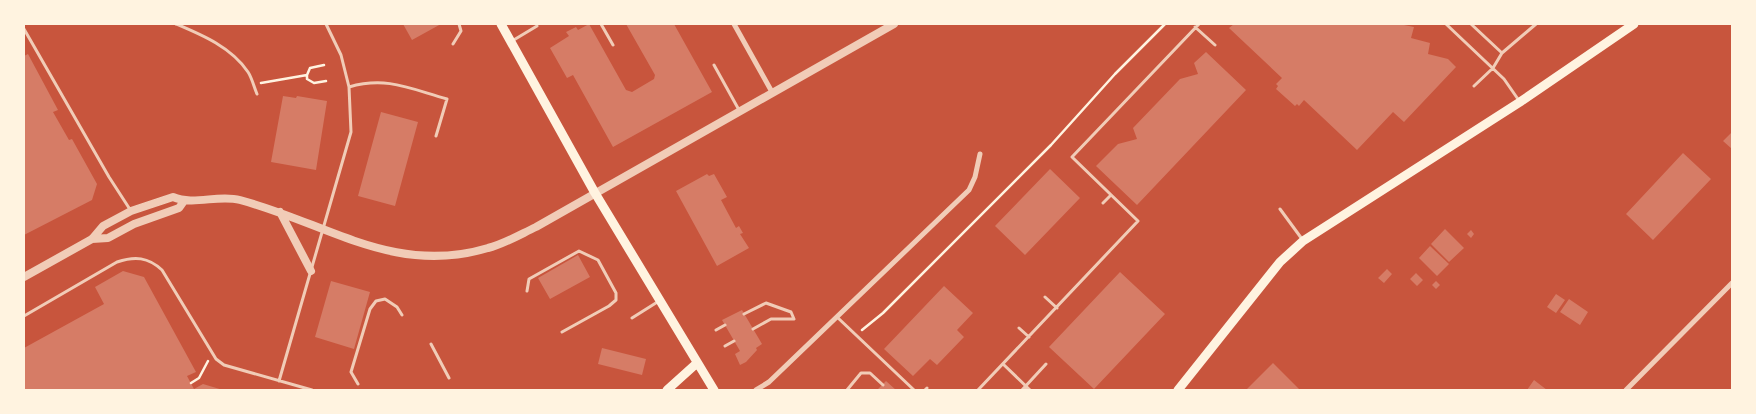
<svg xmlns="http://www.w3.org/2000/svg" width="1756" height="414" viewBox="0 0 1756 414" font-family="Bitter,serif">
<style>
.building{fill:#d67c66}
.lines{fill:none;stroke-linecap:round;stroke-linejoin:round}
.path{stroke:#fff3e0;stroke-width:2.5}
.service{stroke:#f1ccb7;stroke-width:3}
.minor{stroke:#f1ccb7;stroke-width:5}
.tertiary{stroke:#f1ccb7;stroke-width:8}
.secondary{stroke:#fff3e0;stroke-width:9}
</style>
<rect width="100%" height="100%" fill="#c8553d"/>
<!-- building -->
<path class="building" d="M403 24H441L412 40Z
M589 24 626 90 632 92 654 79 655 75 626 24H674L712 92 613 147 573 75 567 78 550 48 569 36 566 32 576 27 578 30Z
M1234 24H1399L1414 27 1411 38 1430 43 1428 54 1448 59 1456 67 1404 122 1393 112 1357 150 1304 100 1299 106 1297 104 1295 106 1276 89 1278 86 1276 84 1282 78 1229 28Z
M1206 52 1246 90 1137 205 1096 166 1118 144 1137 139 1133 128 1180 79 1198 74 1194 63Z
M28 54 58 110 53 112 69 140 72 139 97 184 92 200 24 235V56Z
M283 96 296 98 297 96 327 101 316 170 271 162Z
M381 112 418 122 395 206 358 196Z
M1732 132V149L1723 141Z
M1683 153 1711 179 1653 240 1626 214Z
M1050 169 1080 198 1025 255 995 226Z
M707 174 709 176 714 174 727 197 721 200 736 228 739 226 743 233 740 234 749 248 717 266 676 191Z
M1445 229 1464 248 1449 262 1431 244Z
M1471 230 1474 234 1471 238 1467 234Z
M1430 246 1449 264 1437 276 1419 258Z
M578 255 590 277 550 299 538 278Z
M1387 269 1392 274 1384 283 1378 278Z
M123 271 144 277 196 372 187 376 194 389 203 384 223 390H24V348L104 304 95 287Z
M1120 272 1165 314 1094 389 1049 347Z
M1416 273 1423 280 1417 286 1410 279Z
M331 281 370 292 354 349 315 337Z
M1436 281 1440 285 1436 289 1432 285Z
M944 286 973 313 957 330 964 337 937 365 930 359 913 376 884 349Z
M1556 294 1565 300 1556 313 1547 307Z
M1569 299 1588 312 1580 325 1560 312Z
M742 310 762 344 756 348 757 350 746 362 740 365 735 354 740 351 722 320Z
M602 348 646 359 642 375 598 364Z
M1273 363 1300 390H1246Z
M1534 380 1547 390H1527Z
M886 381 896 390H877Z"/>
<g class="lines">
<!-- path -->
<path class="path" d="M324 65 310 68 307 75V79L314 83 326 81
M261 83 307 75
M862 330 883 313 1051 145 1115 74 1165 24
M191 383 199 378 208 361"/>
<!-- service -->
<path class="service" d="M176 24C202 35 231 47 248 72 252 78 254 87 257 94
M601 24 613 45
M1446 24 1504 79 1520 102
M1471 24 1502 53
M1195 27 1215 45
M24 29 109 177 131 211
M512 41 537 26
M453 44 461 31 459 24
M714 65 739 110
M1474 86 1493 68 1502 53 1536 24
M349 87C387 76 411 89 447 99L436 136
M1103 203 1111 195
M1280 209 1302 239
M527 291 529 279 579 251 598 260 616 293V300L609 306 562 332
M1045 297 1057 308
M744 314 766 303 791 312 794 319
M24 316 117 262C135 256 148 257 162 270L216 359 224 365 312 390
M837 317 914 390
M632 318 659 301
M1019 328 1029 337
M753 329 771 319H794
M716 330 725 325
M431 344 449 378
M725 346 734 341
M1003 364 1030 390
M279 381 351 132 349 87 341 55 326 24
M358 384 351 372 370 309 376 301 385 299 397 307 402 315
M847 390 861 373H870L883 385
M925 390 927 388
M978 390 1138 221 1072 157 1199 24
M1022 390 1046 364"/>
<!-- minor -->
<path class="minor" d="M734 24 772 92
M756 390 769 382 969 190 975 177 980 154
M1626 390 1732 283"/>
<!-- tertiary -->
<path class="tertiary" d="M280 212 311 271
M92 239 108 238 134 224 179 208 184 201
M24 277 92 239 103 226 131 211 173 197C194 206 218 194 240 200 327 223 394 276 488 248 504 244 521 234 536 227L894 24"/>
<!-- secondary -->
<path class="secondary" d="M501 24 595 193 714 390
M667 390 697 363
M1178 390 1280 262 1303 241 1520 102 1634 24"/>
</g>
<!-- border -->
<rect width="1756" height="414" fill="none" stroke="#fff3e0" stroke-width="50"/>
</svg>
